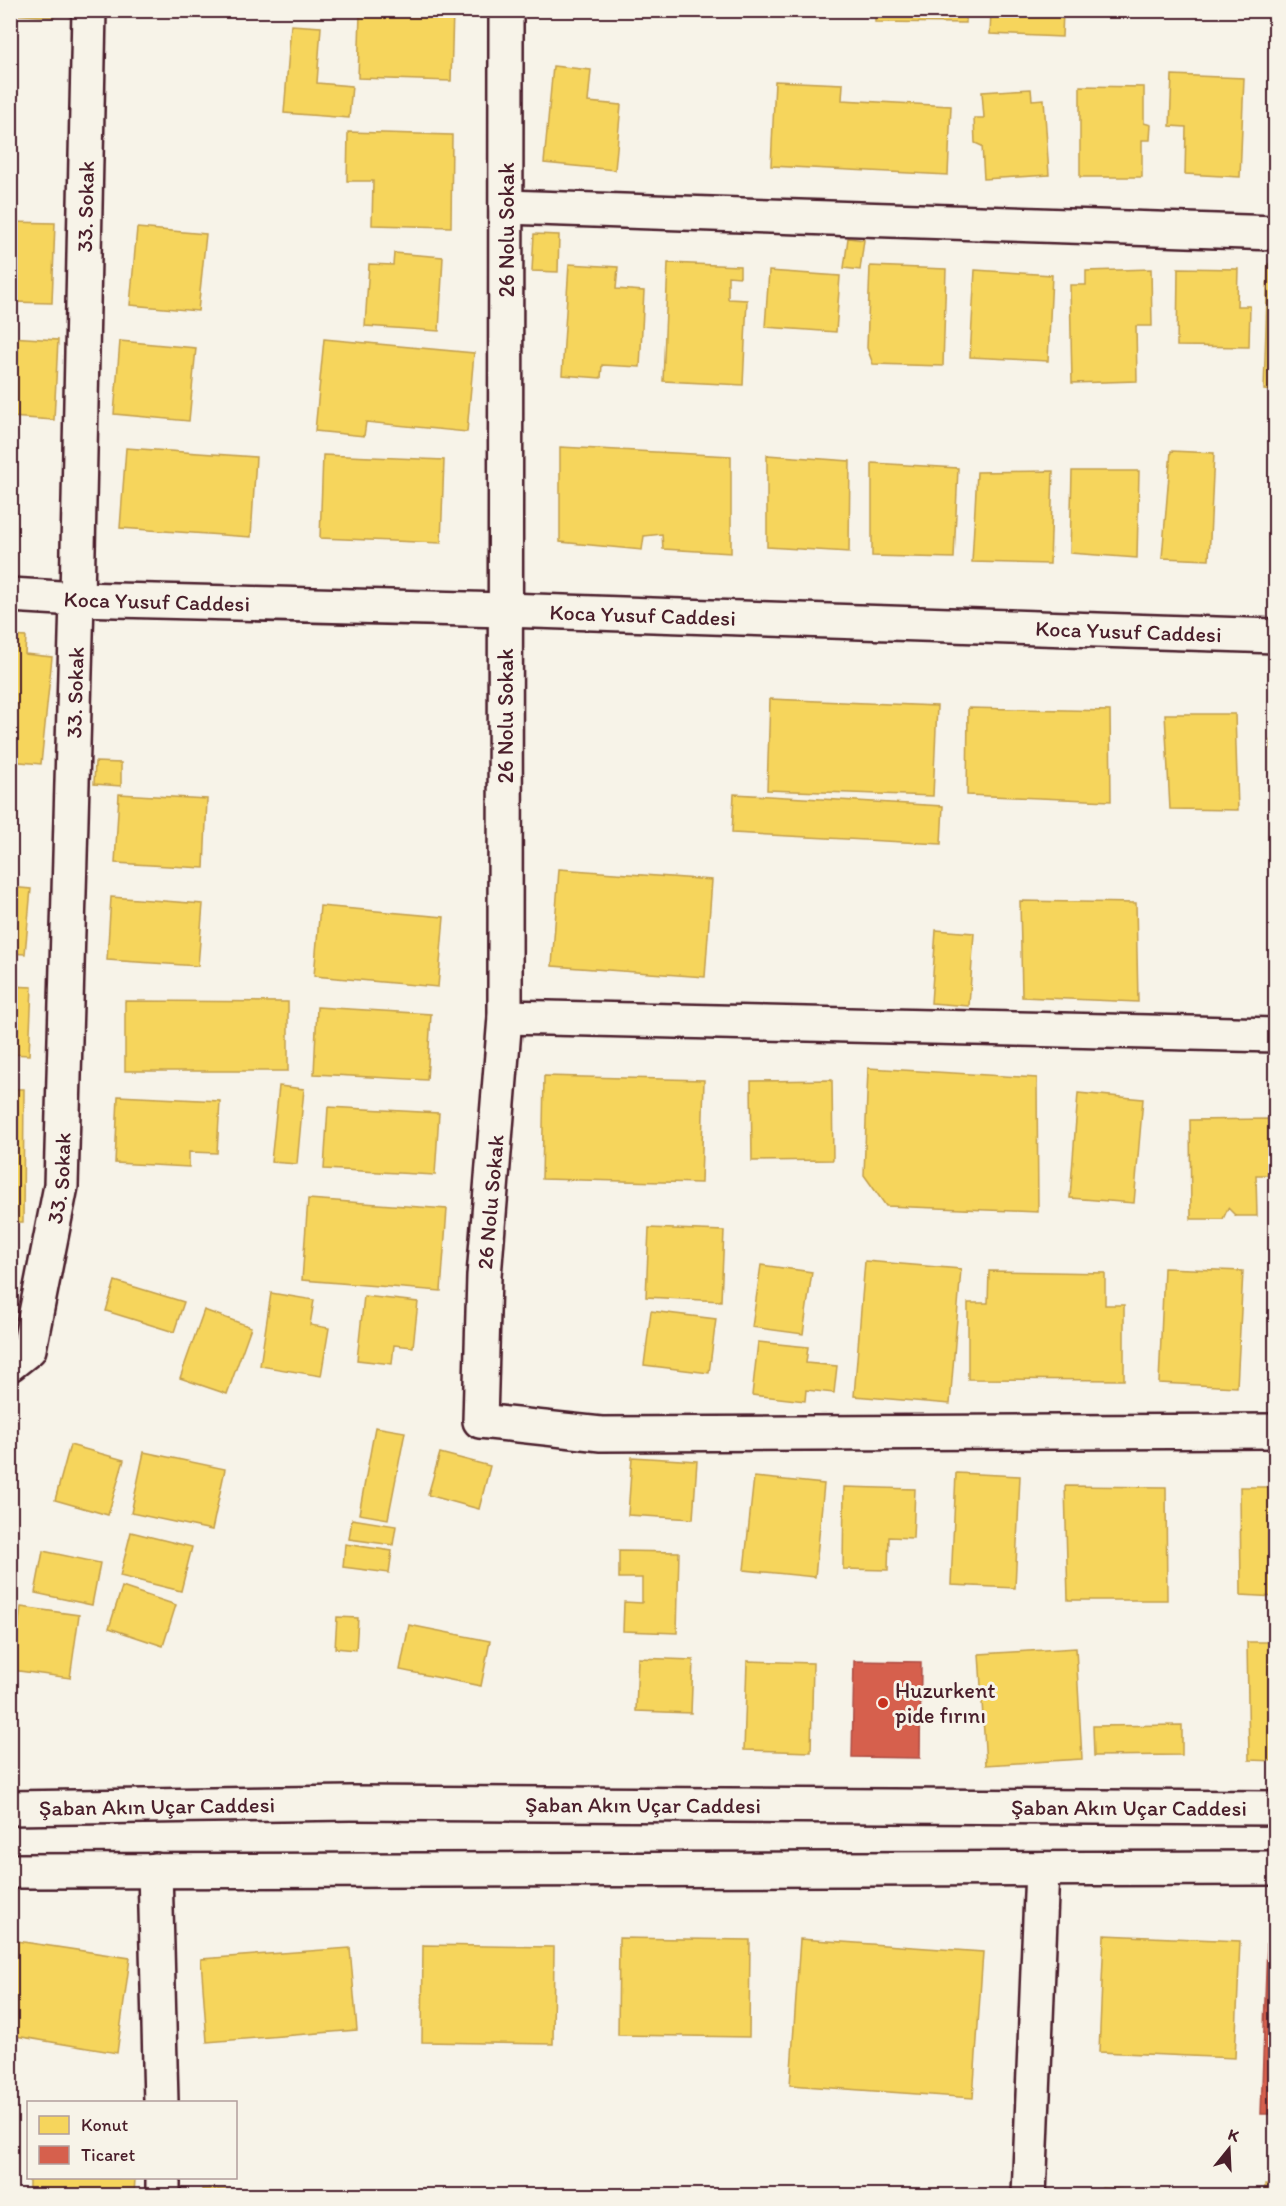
<svg xmlns="http://www.w3.org/2000/svg" width="1286" height="2206" viewBox="0 0 1286 2206" font-family="Itim,sans-serif">
<style>
.homes{fill:#f6d55c;stroke:#c29e4d;stroke-width:1.5}
.shops{fill:#d6604d;stroke:#ac4c43;stroke-width:1.5}
.lines{fill:none;stroke-linecap:round;stroke-linejoin:round}
.minor-casing{stroke:#4a1f2b;stroke-width:38}
.major-casing{stroke:#4a1f2b;stroke-width:38}
.minor{stroke:#f7f3e8;stroke-width:33}
.major{stroke:#f7f3e8;stroke-width:33}
.poi-dot{fill:#c8321e;stroke:#f7f3e8;stroke-width:2}
.labels{text-anchor:middle;stroke-width:6;stroke-linejoin:round;paint-order:stroke}
.street-label{font-size:22px;fill:#4a1f2b;stroke:#f7f3e8}
.poi-label{font-size:22px;fill:#4a1f2b;stroke:#f7f3e8;text-anchor:start}
</style>
<rect width="100%" height="100%" fill="#f7f3e8"/>
<filter id="ink" filterUnits="userSpaceOnUse"><feTurbulence type="fractalNoise" baseFrequency=".0167" numOctaves="2"/><feDisplacementMap in="SourceGraphic" scale="12" xChannelSelector="R" yChannelSelector="G"/><feConvolveMatrix kernelMatrix="1 2 1 2 8 2 1 2 1" color-interpolation-filters="sRGB"/></filter>
<g filter="url(#ink)">
<!-- homes -->
<path class="homes" d="M10 10H54V17L10 14Z
M313 10H453L451 81 358 78 360 14Z
M875 10H966V23L875 22Z
M991 10H1063L1062 37 990 34Z
M291 25 321 27 317 83 352 86 349 118 284 113Z
M553 66 591 70 588 102 621 105 615 170 544 163Z
M1172 75 1244 78 1240 177 1185 174 1186 127 1170 126Z
M775 81 843 84 842 100 951 106 948 175 771 166Z
M1080 86 1144 87V123L1151 125 1150 140H1142V177H1080Z
M1031 89 1032 100 1044 99 1049 175 984 179 982 146 975 143 974 118H984L982 92Z
M348 132 452 135 451 227 372 225 373 181H347Z
M10 222 55 223 52 303 10 302Z
M137 228 206 234 198 311 130 305Z
M534 234 559 235 558 272 532 271Z
M848 238 864 240 860 270 844 268Z
M394 253 443 257 439 331 365 326 369 264 393 265Z
M668 263 740 266V277L728 276V299L747 300 743 385 663 381Z
M569 264 618 267 616 289 644 291 640 367 602 365 601 378 562 375Z
M1268 264H1276V391L1264 390Z
M870 266 946 269 943 366 873 364 867 348Z
M1178 268 1238 269 1237 306H1250L1249 347 1177 346Z
M1151 269 1152 326H1136L1137 381 1072 383 1070 285H1086V271Z
M975 270 1052 275 1048 361 970 357Z
M769 271 840 276 836 332 765 327Z
M10 337 58 340 54 420 10 417Z
M324 339 474 353 467 432 366 422 364 436 315 431Z
M120 341 196 348 189 421 114 414Z
M560 447 731 456V553L663 549 662 534 644 536 642 550 560 542Z
M126 448 256 457 251 537 120 528Z
M1171 451 1214 453 1209 560 1162 558Z
M323 455 444 460 441 543 320 538Z
M767 455 850 461 849 552 767 547Z
M872 463 958 468 954 558 872 556Z
M1053 471 1050 564 972 562 977 472Z
M1072 471H1139L1137 558 1070 553Z
M10 636 26 637 25 654 52 657 41 764 10 761Z
M770 699 937 706 933 796 767 790Z
M968 708 1110 711 1111 801 967 795Z
M1165 714H1235L1238 810 1170 809Z
M1272 715H1276V810L1270 809Z
M95 762 121 763V786L94 784Z
M119 794 207 799 204 868 115 863Z
M734 794 943 806 941 844 732 833Z
M559 869 712 880 705 977 552 966Z
M10 887 31 889 25 954 10 953Z
M111 897 203 904 198 966 107 960Z
M1272 899H1276V999L1269 998Z
M1020 901 1136 903 1138 1002 1022 997Z
M320 906 444 917 438 987 314 976Z
M936 930 974 933 969 1006 931 1003Z
M10 986 32 987 29 1055 10 1054Z
M125 1001 288 1002V1071H125Z
M317 1007 431 1014 427 1080 314 1074Z
M868 1068 1037 1078 1038 1212 886 1206 864 1175Z
M544 1076 704 1080 701 1183 542 1179Z
M832 1080 833 1160 752 1161 751 1081Z
M279 1086 304 1089 297 1164 271 1162Z
M10 1089H24L23 1222H10Z
M1078 1093 1143 1099 1134 1203 1070 1198Z
M118 1096 220 1101 217 1153 189 1152V1167L115 1163Z
M328 1107 439 1113 435 1175 324 1169Z
M1268 1119V1175H1256L1257 1216H1236L1228 1208 1223 1219H1191L1190 1120Z
M308 1199 447 1209 441 1291 302 1280Z
M649 1228 724 1231 721 1301 646 1297Z
M865 1261 961 1269 950 1404 854 1396Z
M761 1265 812 1272 803 1334 752 1327Z
M1164 1268 1243 1271 1237 1387 1159 1383Z
M989 1271 1105 1273V1305H1124V1380L968 1379V1303H988Z
M115 1281 184 1302 174 1332 106 1311Z
M1272 1281H1276V1381H1271Z
M271 1293 314 1300 310 1325 329 1328 321 1376 260 1366Z
M364 1296 418 1302 413 1347 394 1345 392 1364 357 1360Z
M204 1310 251 1327 227 1394 180 1378Z
M651 1311 716 1319 709 1373 644 1365Z
M758 1342 808 1347 806 1363 837 1366 834 1393 806 1390 805 1401 752 1395Z
M375 1427 405 1432 388 1519 359 1514Z
M70 1445 124 1460 108 1515 55 1500Z
M144 1452 225 1469 212 1530 131 1513Z
M440 1453 490 1466 479 1509 428 1495Z
M632 1457 697 1461 693 1519 628 1515Z
M956 1473 1020 1476 1015 1588 951 1585Z
M754 1477 824 1484 815 1577 744 1570Z
M1065 1486 1166 1487 1167 1600H1068Z
M844 1487 915 1489 913 1538 889 1537 888 1570 843 1569Z
M1240 1487H1276V1597L1241 1595Z
M352 1519 396 1526 393 1545 349 1539Z
M131 1532 192 1547 181 1591 120 1576Z
M345 1544 392 1551 389 1573 343 1567Z
M43 1551 100 1563 92 1605 35 1593Z
M619 1551 679 1552 677 1633 623 1631 624 1602 642 1603V1578H619Z
M122 1587 176 1605 163 1646 109 1628Z
M21 1607 79 1615 70 1678 12 1670Z
M337 1617 358 1618 356 1650 335 1648Z
M409 1625 490 1641 481 1686 400 1670Z
M1247 1642H1276V1761L1249 1760Z
M1076 1648 1082 1759 986 1765 979 1654Z
M638 1658 693 1660 691 1713 636 1711Z
M747 1661 813 1663 811 1752 744 1750Z
M1182 1725V1755L1094 1756 1093 1726Z
M1104 1935 1240 1941 1235 2058 1099 2052Z
M619 1938 750 1940 749 2037 618 2035Z
M800 1939 983 1952 973 2098 790 2085Z
M10 1940 130 1958 117 2053 10 2035Z
M423 1945 554 1947 553 2044 422 2042Z
M350 1948 357 2030 207 2042 201 1959Z
M29 2178H135L134 2196H29Z
M1265 2184 1276 2185V2196H1265Z
M1102 2188 1196 2196H1101Z
M202 2189 333 2191V2196H202Z"/>
<!-- shops -->
<path class="shops" d="M854 1661 921 1662 920 1758 852 1757Z
M1267 1943H1276V2114H1261Z"/>
<g class="lines">
<!-- minor casing -->
<g class="minor-casing">
<g id="minor">
<path d="M506 10 505 1017 484 1276 480 1421 601 1434 1276 1431"/>
<path d="M506 207 1276 233"/>
<path id="s1" d="M10 595 77 599 505 610 1276 636"/>
<path d="M505 1017 1276 1035"/>
<path id="s2" d="M10 1364 29 1349 61 1186 77 599 89 10"/>
<path d="M155 1870 161 2102"/>
<path d="M163 2178V2196"/>
<path d="M1029 2196 1042 1869"/>
</g>
</g>
<!-- major casing -->
<g class="major-casing">
<g id="major">
<path id="s3" d="M10 1808 351 1803 1276 1808"/>
<path d="M10 1871 1276 1868"/>
</g>
</g>
<!-- minor -->
<use href="#minor" class="minor"/>
<!-- major -->
<use href="#major" class="major"/>
</g>
</g>
<!-- markers -->
<circle class="poi-dot" cx="883" cy="1703" r="6"/>
<g class="labels">
<!-- street labels -->
<g class="street-label">
<text dy="8" stroke="none"><textPath href="#s2" startOffset="1170">33. Sokak</textPath></text>
<text transform="translate(506 230) rotate(-90)" y="8">26 Nolu Sokak</text>
<text dy="8" stroke="none"><textPath href="#s1" startOffset="147">Koca Yusuf Caddesi</textPath></text>
<text dy="8" stroke="none"><textPath href="#s1" startOffset="633">Koca Yusuf Caddesi</textPath></text>
<text dy="8" stroke="none"><textPath href="#s1" startOffset="1119">Koca Yusuf Caddesi</textPath></text>
<text dy="8" stroke="none"><textPath href="#s2" startOffset="684">33. Sokak</textPath></text>
<text transform="translate(505 716) rotate(-90)" y="8">26 Nolu Sokak</text>
<text dy="8" stroke="none"><textPath href="#s2" startOffset="198">33. Sokak</textPath></text>
<text transform="translate(490 1202) rotate(-85)" y="8">26 Nolu Sokak</text>
<text dy="8" stroke="none"><textPath href="#s3" startOffset="633">Şaban Akın Uçar Caddesi</textPath></text>
<text dy="8" stroke="none"><textPath href="#s3" startOffset="147">Şaban Akın Uçar Caddesi</textPath></text>
<text dy="8" stroke="none"><textPath href="#s3" startOffset="1119">Şaban Akın Uçar Caddesi</textPath></text>
</g>
<!-- poi labels -->
<g class="poi-label">
<text x="895" y="1698">Huzurkent<tspan x="895" dy="25">pide fırını</tspan></text>
</g>
</g>
<!-- margin -->
<rect width="1286" height="2206" fill="none" stroke="#f7f3e8" stroke-width="36"/>
<rect x="18" y="18" width="1250" height="2170" fill="none" stroke="#4a1f2b" stroke-width="2" filter="url(#ink)"/>
<!-- legend -->
<rect x="27" y="2101" width="210" height="78" fill="#f7f3e8" stroke="#b29e9c" stroke-width="1.5"/>
<rect x="39" y="2116" width="30" height="18" fill="#f6d55c" stroke="#b29e9c" stroke-width="1.5"/>
<text x="81" y="2131" font-size="18" fill="#4a1f2b">Konut</text>
<rect x="39" y="2146" width="30" height="18" fill="#d6604d" stroke="#b29e9c" stroke-width="1.5"/>
<text x="81" y="2161" font-size="18" fill="#4a1f2b">Ticaret</text>
<!-- north arrow -->
<g transform="translate(1229 2149) rotate(18)" stroke="#f7f3e8" stroke-width="4.5" paint-order="stroke">
<path d="M0-4.5L10 22L0 15L-10 22Z" fill="#4a1f2b"/>
<text y="-9" font-size="16" font-weight="bold" text-anchor="middle" fill="#4a1f2b">K</text>
</g>
</svg>
